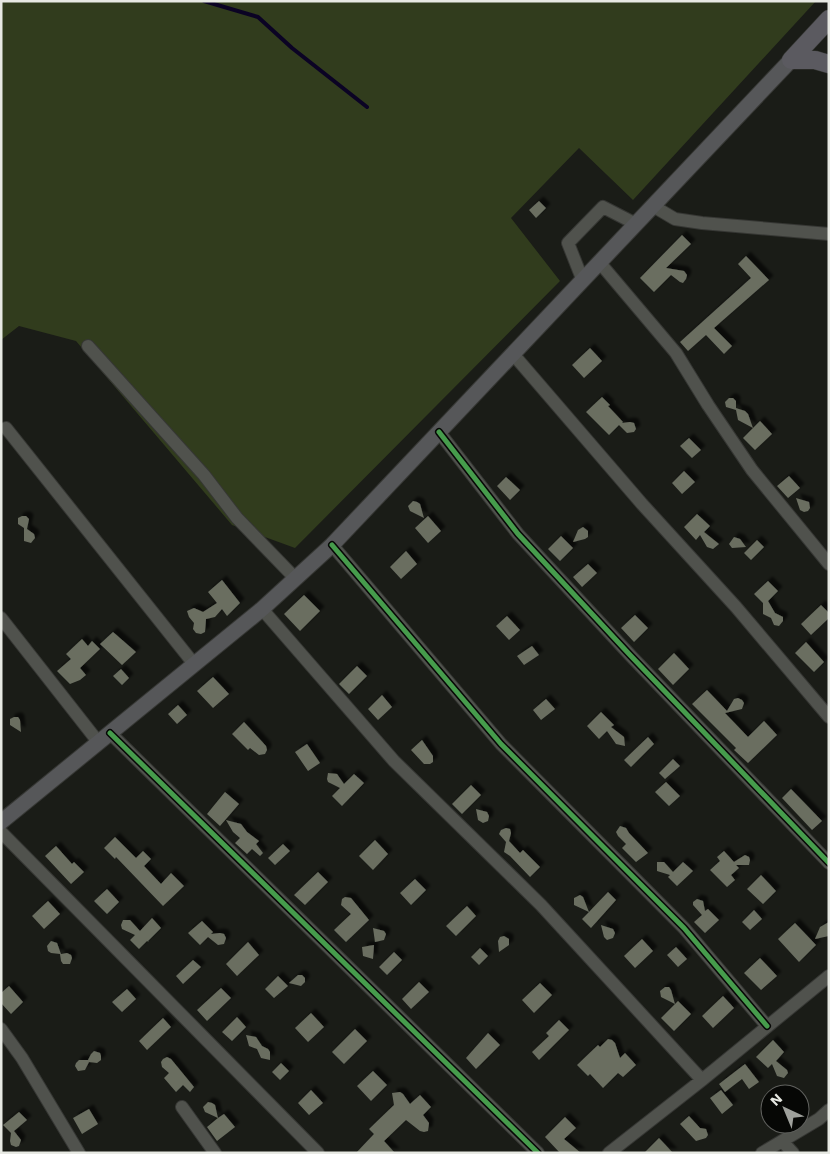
<svg xmlns="http://www.w3.org/2000/svg" width="830" height="1154" viewBox="0 0 830 1154" font-family="'Work Sans',sans-serif">
<style>
.green{fill:#313c1d}
.lines{fill:none;stroke-linecap:round;stroke-linejoin:round}
.stream{stroke:#0b0324;stroke-width:4}
.building{fill:#6a6e61;filter:url(#shadow)}
.minor-casing{stroke:#363734;stroke-width:14}
.major-casing{stroke:#363734;stroke-width:17}
.highway-casing{stroke:#363734;stroke-width:19}
.minor{stroke:#50524d;stroke-width:12}
.major{stroke:#565759;stroke-width:15}
.highway{stroke:#5b5a60;stroke-width:18}
.cycleway-casing{stroke:#060705;stroke-width:8}
.cycleway{stroke:#469c4c;stroke-width:5}
</style>
<defs>
<filter id="shadow"><feDropShadow dx="4.5" dy="-4.5" stdDeviation="1" flood-color="#0009"/></filter>
</defs>
<rect width="100%" height="100%" fill="#1a1c17"/>
<!-- green -->
<path class="green" d="M1 1H816L633 200 579 148 511 218 560 281 295 548 232 525 76 341 19 326 1 340Z"/>
<g class="lines">
<!-- stream -->
<path class="stream" d="M204 1 258 17 292 48 367 107"/>
</g>
<!-- building -->
<path class="building" d="M539 201 546 208 536 218 529 210Z
M682 235 691 244 666 268 684 271 687 275 686 279 683 283 680 282 671 275 654 292 640 278Z
M746 256 769 280 714 328 732 346 724 354 706 335 688 351 680 342 751 278 738 264Z
M590 348 602 361 584 378 572 365Z
M602 397 610 405 608 406 623 422 622 423 630 422 634 423 636 429 634 432 627 433 619 425 609 435 586 412Z
M729 398H733L736 401V408L745 411 748 414 753 428 738 420 736 410 726 407 725 402Z
M760 421 772 434 755 450 743 438Z
M689 438 701 450 692 458 680 446Z
M684 471 695 482 682 494 672 483Z
M789 476 800 488 788 498 777 486Z
M506 477 520 490 510 500 497 486Z
M796 498 809 502 810 508 808 511 804 512 800 510Z
M413 501 417 502 420 504 424 518 410 511 408 506Z
M697 514 710 526 704 532 719 544 713 549 707 547 700 535 696 540 684 527Z
M22 516H26L29 519 27 529 34 534 35 538 31 543 24 541V528L18 524V518Z
M428 516 441 531 428 543 415 528Z
M583 527 588 531V537L585 539 573 542 578 530Z
M561 536 573 548 560 561 548 549Z
M734 537 740 539 746 547 732 548 729 544Z
M757 540 764 547 751 560 744 553Z
M406 551 417 564 401 579 390 567Z
M588 564 597 573 582 587 573 577Z
M222 580 240 603 227 616 222 609 215 617 206 619 205 632 201 634 196 633 193 629 194 623 189 617 187 611 194 608 203 612 217 603 208 592Z
M768 581 778 591 768 601 775 613 783 617V621L779 626 774 625 771 618 763 614V603L754 594Z
M304 595 320 611 300 631 284 614Z
M821 605 829 613V618L811 635 801 624Z
M635 615 648 628 634 642 621 628Z
M507 616 520 630 509 640 496 626Z
M113 632 136 652 122 665 100 644Z
M82 639 88 646 92 641 100 649 80 668 86 675 80 680 70 684 57 671 71 659 66 654Z
M806 642 824 662 814 672 795 653Z
M532 646 539 655 524 665 517 656Z
M674 653 689 669 673 685 658 669Z
M357 666 367 676 349 694 339 684Z
M121 669 129 678 122 685 113 676Z
M213 677 229 694 213 708 197 691Z
M707 690 727 711 734 699 738 698 742 700 744 703 742 709 725 713 748 737 764 721 777 735 748 763 734 750 736 748 692 704Z
M382 695 392 707 378 720 368 709Z
M546 699 555 709 541 720 533 710Z
M178 705 187 715 177 724 168 714Z
M601 712 614 725 611 727 624 737 625 746 616 744 607 731 599 739 587 726Z
M14 717H18L20 720 21 732 10 725V719Z
M244 722 266 746 267 750 265 754 259 755 250 748 248 750 232 734Z
M648 737 654 744 631 767 624 760Z
M422 740 433 756V762L430 764H424L411 750Z
M307 744 320 763 308 771 295 752Z
M673 759 680 766 665 779 659 773Z
M328 773 337 774 344 784 354 774 364 783 342 806 332 796 340 788 328 782 327 779Z
M666 782 680 796 669 806 655 792Z
M471 785 481 795 462 814 452 804Z
M791 789 822 821 812 830 782 798Z
M225 792 239 804 220 826 207 814Z
M476 809 487 812 489 816 488 821 483 823 478 820Z
M226 820 241 824 247 832 259 841 256 844 263 853 260 856 252 849 247 854 235 843 240 838 233 832Z
M620 826 626 828 629 833 648 853 636 862 622 848 626 844 618 836 616 832Z
M506 828 510 829 511 833 509 841 520 853 523 850 540 867 530 877 510 856 504 852 506 842 499 834 501 830Z
M115 837 136 858 143 851 151 859 144 866 161 884 171 873 184 886 163 906 116 857 115 859 104 848Z
M375 840 388 854 373 870 359 856Z
M283 844 290 851 275 865 268 858Z
M56 846 72 864 74 862 84 872 71 884 45 856Z
M724 851 734 862 745 855 749 857 750 860 749 865H736L739 868 731 875 735 880 727 887 710 870 720 861 717 857Z
M657 862H664L673 872 683 862 693 871 677 886 668 877 670 875 657 871Z
M318 872 328 882 305 905 294 895Z
M761 875 776 891 763 904 747 889Z
M415 879 426 890 411 905 400 893Z
M107 889 119 902 107 914 94 901Z
M608 892 616 900 591 928 582 919 589 912 574 905V898L580 895 583 897 589 912Z
M345 897 351 898 369 920 346 942 334 930 351 914 341 905 342 899Z
M697 899 703 901 705 911 708 909 719 920 705 933 694 922 702 915 693 905V902Z
M48 901 60 914 44 929 32 916Z
M467 906 476 916 456 936 446 926Z
M754 910 762 919 750 930 742 922Z
M152 918 161 928 148 941 149 942 147 941 139 949 130 940 135 935 122 929 121 925 123 920H130L140 931Z
M202 921 213 932 211 934 220 933 224 934 226 938 224 944 218 945 208 937 200 945 188 933Z
M829 922V936L815 939 820 927Z
M795 923 816 945 799 962 778 939Z
M601 925 613 929 615 933 613 938 607 940 604 937Z
M373 928 384 931 386 934 384 940 375 942Z
M504 936 509 939V945L499 952 498 941 500 937Z
M642 939 653 951 635 968 624 956Z
M51 941 57 943 61 954 67 953 71 955 72 958 70 964H63L61 961 60 954 51 953 48 951 47 946Z
M248 942 259 955 237 976 226 964Z
M374 945 373 959 363 956 362 947Z
M676 947 687 959 678 967 667 955Z
M480 948 488 956 479 965 471 957Z
M394 952 402 960 387 975 379 967Z
M760 958 777 976 761 990 744 973Z
M193 960 201 967 183 984 176 976Z
M298 975H302L305 978V982L301 986 289 983Z
M278 976 288 986 274 998 265 989Z
M419 982 429 992 411 1009 402 999Z
M540 983 552 995 534 1013 522 1000Z
M9 986 23 1002 11 1014 1 1003V993Z
M665 987H669L671 990 675 1004 678 1001 691 1014 674 1031 661 1018 675 1004 661 997 660 991Z
M221 988 231 998 207 1021 197 1010Z
M127 989 136 999 122 1012 112 1002Z
M723 996 734 1008 713 1028 702 1016Z
M311 1013 324 1027 308 1042 295 1028Z
M237 1017 246 1027 232 1041 222 1032Z
M163 1018 171 1027 147 1050 139 1041Z
M559 1020 569 1030 539 1060 532 1052 549 1036 546 1033Z
M355 1029 367 1041 344 1064 332 1052Z
M488 1033 500 1045 476 1069 466 1058Z
M246 1035 256 1037 262 1046 268 1049 270 1052V1060L261 1058 257 1049 249 1046Z
M608 1039 612 1040 615 1043 620 1058 625 1053 636 1065 623 1077 618 1073 603 1088 590 1074 588 1076 577 1065 598 1045 600 1047Z
M773 1040 784 1052 776 1061 787 1070 788 1073 784 1078 777 1076 772 1064 768 1068 756 1057Z
M94 1051 100 1053 101 1056V1060L97 1063 89 1062 85 1070 78 1071 75 1066 76 1063 79 1060H88L91 1054Z
M167 1057 171 1059 194 1087 190 1092 183 1085 176 1092 164 1078 169 1073 162 1067 161 1062 163 1059Z
M281 1063 289 1071 280 1080 272 1072Z
M745 1064 759 1082 749 1089 742 1079 725 1092 719 1084Z
M373 1071 387 1085 371 1101 357 1086Z
M311 1090 323 1103 309 1115 298 1103Z
M721 1090 733 1105 722 1114 710 1098Z
M400 1092 403 1094 410 1104 420 1095 431 1107 423 1115 429 1123 428 1131 424 1132 420 1131 406 1120 384 1141 395 1153H356L374 1134 369 1129 394 1105 392 1093Z
M208 1102 212 1103 215 1105 218 1118 224 1114 235 1127 217 1141 207 1127 218 1118 205 1112 203 1107Z
M89 1109 98 1124 82 1134 73 1118Z
M19 1112 27 1120 14 1131 21 1140 19 1146 16 1147 11 1145 10 1141 11 1133 3 1125Z
M689 1116 700 1128 706 1129 708 1135 706 1138 696 1141 680 1124Z
M565 1117 576 1128 564 1139 581 1153H560L545 1137Z
M659 1138 673 1153H644Z"/>
<g class="lines">
<!-- minor casing -->
<g class="minor-casing">
<path id="minor" d="M653 206 675 219 702 223 829 234
M600 263 676 353 708 405 752 470 829 564
M583 281 568 243 603 207 636 224
M88 346 204 475 237 518 296 579
M513 354 642 504 736 607 829 717
M6 428 194 664
M439 432 518 534 630 655 829 863
M332 545 501 744 684 928 767 1026
M262 609 394 761 541 905 702 1080
M1 618 99 743
M110 733 538 1153
M1 832 318 1153
M1 1029 22 1058 79 1153
M182 1107 215 1153
M782 1141 793 1153
M609 1153 702 1080 829 976
M762 1153 819 1119 829 1110"/>
</g>
<!-- major casing -->
<g class="major-casing">
<path id="major" d="M1 822 262 609 332 545 791 60"/>
</g>
<!-- highway casing -->
<g class="highway-casing">
<path id="highway" d="M791 60 829 19
M791 60H815L829 64"/>
</g>
<!-- minor -->
<use href="#minor" class="minor"/>
<!-- major -->
<use href="#major" class="major"/>
<!-- highway -->
<use href="#highway" class="highway"/>
<!-- cycleway casing -->
<g class="cycleway-casing">
<path id="cycleway" d="M439 432 518 534 630 655 829 863
M332 545 501 744 684 928 767 1026
M110 733 538 1153"/>
</g>
<!-- cycleway -->
<use href="#cycleway" class="cycleway"/>
</g>
<!-- border -->
<rect width="830" height="1154" fill="none" stroke="#e7e9e3" stroke-width="5"/>
<!-- north arrow -->
<g transform="translate(785 1109) rotate(316)"><circle r="24" fill="#060705" stroke="#60615e"/>
<path d="M0-4L9 19L0 12L-9 19Z" fill="#9fa19c"/>
<text y="-8" font-size="14" font-weight="bold" text-anchor="middle" fill="#e7e9e3">N</text>
</g>
</svg>
